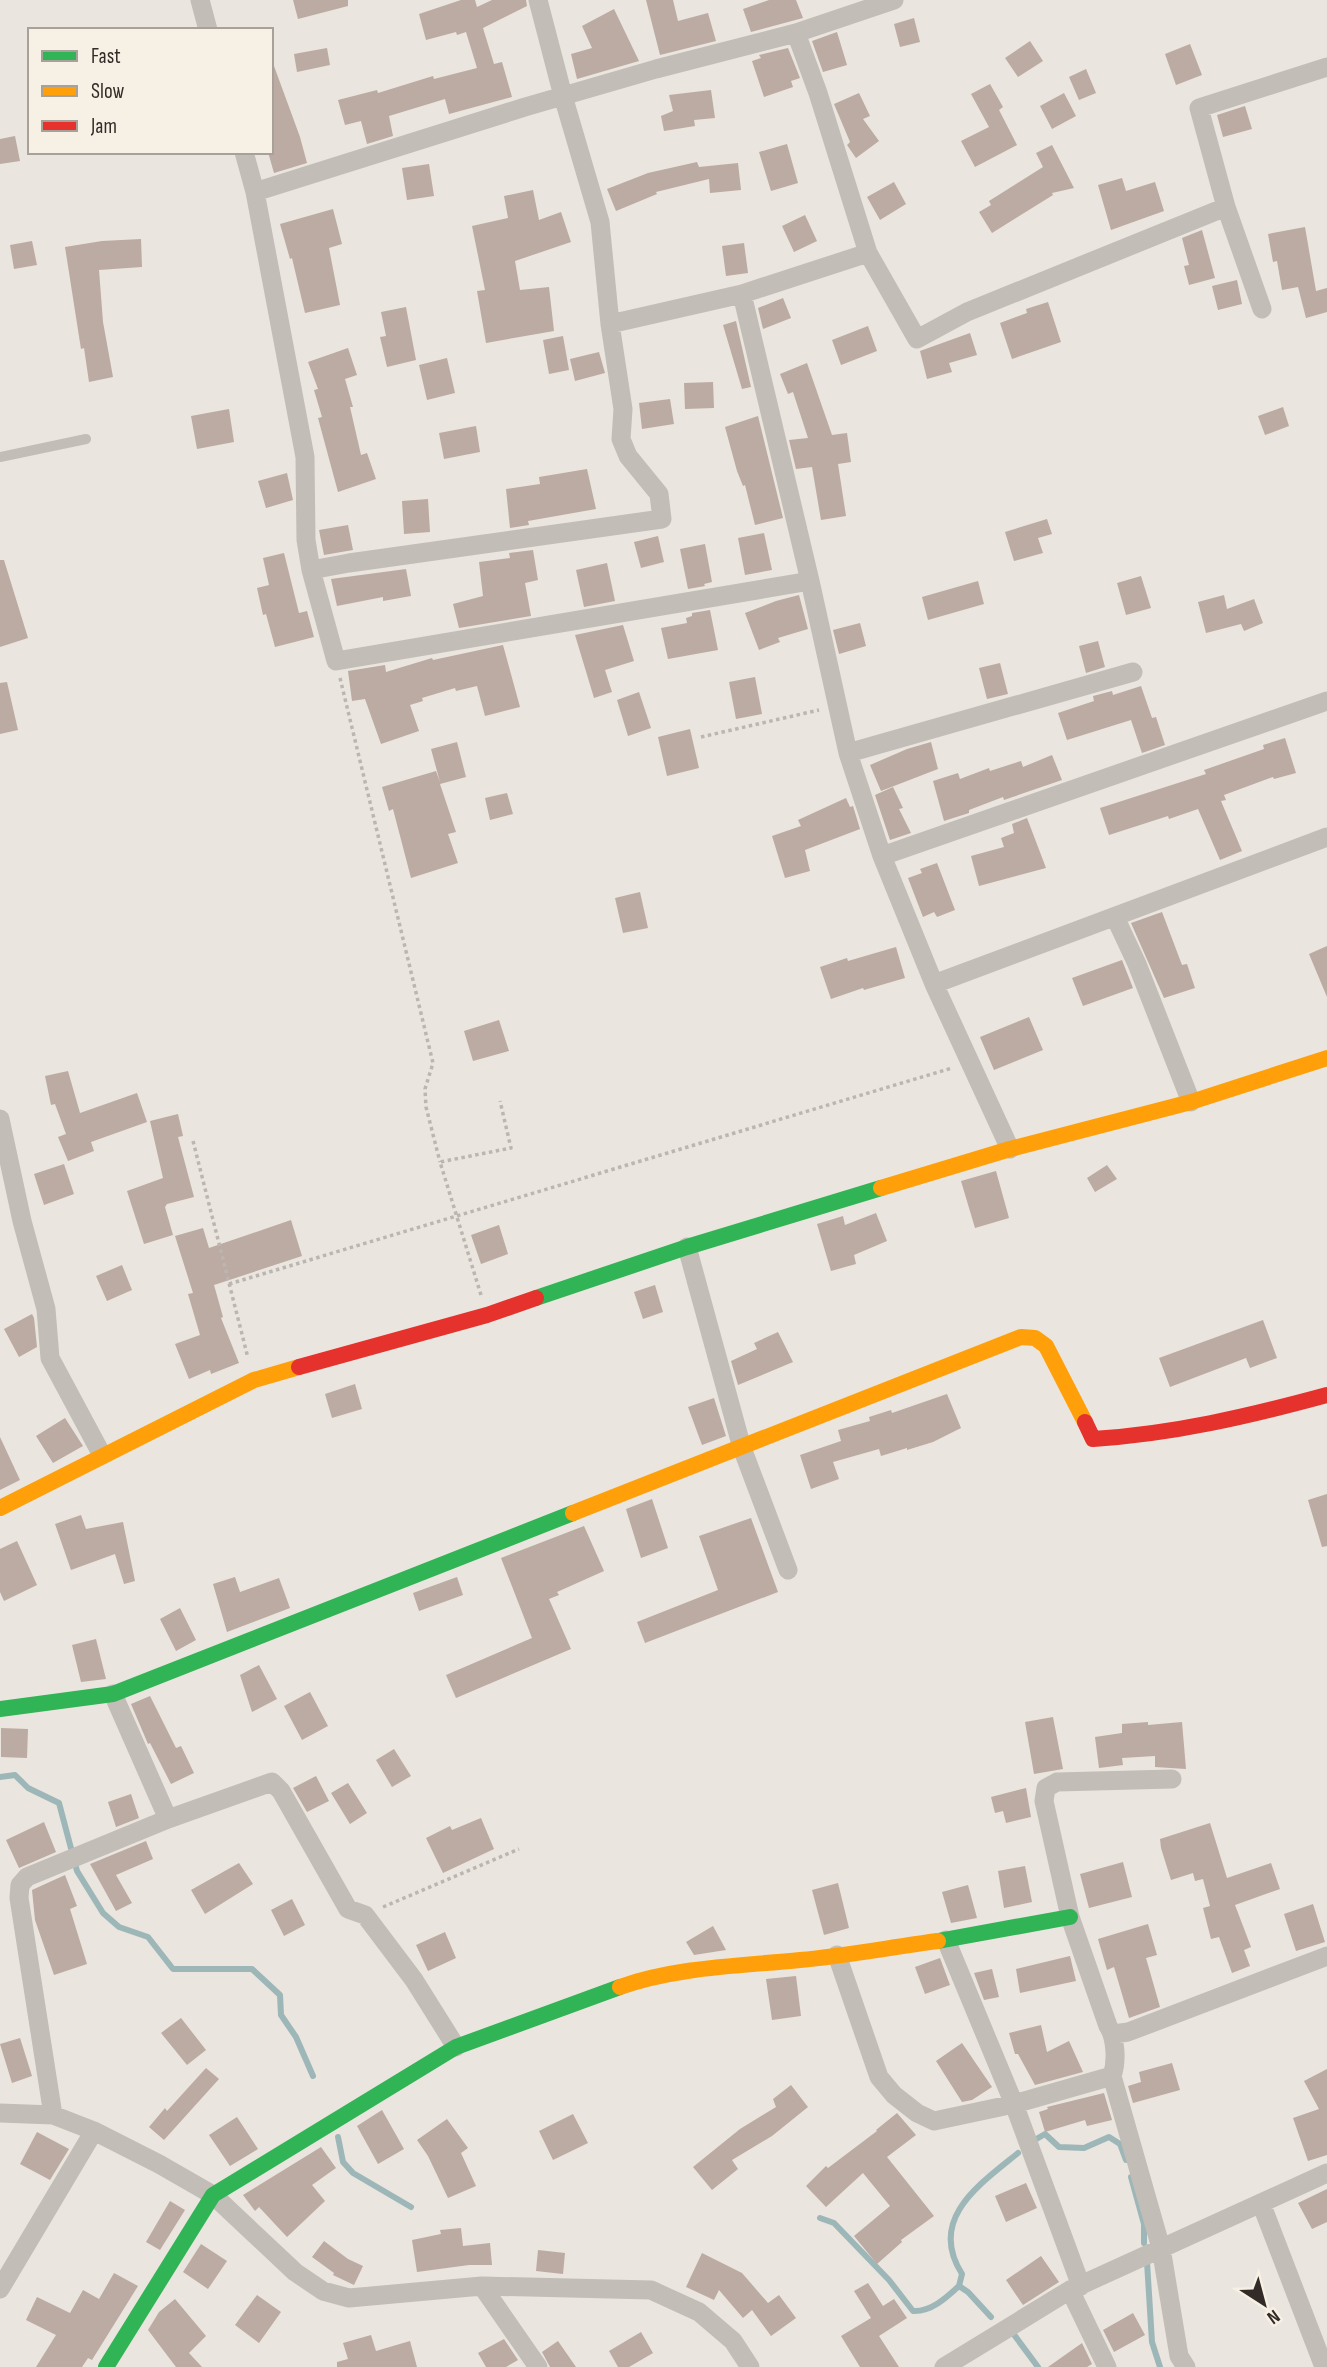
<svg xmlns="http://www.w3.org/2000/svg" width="1327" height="2367" viewBox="0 0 1327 2367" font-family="'Sofia Sans Condensed',sans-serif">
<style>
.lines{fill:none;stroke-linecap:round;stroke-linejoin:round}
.stream{stroke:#9db7b8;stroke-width:6}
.building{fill:#bcaba2}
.path{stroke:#bbb6b0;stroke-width:3.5;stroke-dasharray:3.5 3.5;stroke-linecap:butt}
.lane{stroke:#c2bdb7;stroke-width:10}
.street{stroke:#c2bdb7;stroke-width:19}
.fast{stroke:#30b455;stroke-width:16}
.slow{stroke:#ff9f0a;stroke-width:16}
.jam{stroke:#e5322d;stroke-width:16}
</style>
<rect width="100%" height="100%" fill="#eae5de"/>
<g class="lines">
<!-- stream -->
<path class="stream" d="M0 1777 15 1775 28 1788 59 1803 77 1871 103 1913 119 1927 148 1937 173 1969H252L280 1995 281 2015 296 2037 313 2076
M338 2137 343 2162 353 2173 411 2207
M1033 2141 1045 2134 1059 2147 1084 2148 1109 2137 1120 2144 1126 2160
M1131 2177 1144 2224V2243
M820 2218 834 2223 889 2280 913 2311C931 2312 946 2298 959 2286L968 2292 991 2317
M1147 2262 1152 2342 1160 2367
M959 2286 962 2274C927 2219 980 2184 1018 2153
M1012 2332 1038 2367"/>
</g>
<!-- building -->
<path class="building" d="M293 0H348V6L298 19Z
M461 0H475L477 7 492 0H526L527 6 483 28 494 64 502 62 512 97 449 114 445 99 389 116 393 136 367 144 361 121 345 125 338 100 377 90 378 93 433 76 434 79 477 68 466 32 457 35 456 32 426 40 419 14Z
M646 0H673L678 21 708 13 716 41 660 55Z
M769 0H796L803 18 751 32 743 9Z
M614 9 639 61 577 79 571 54 592 48 582 26Z
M914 18 920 42 900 47 894 24Z
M837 32 847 65 823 72 812 41Z
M1030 41 1043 61 1018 77 1005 58Z
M1190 44 1202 75 1176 85 1165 54Z
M327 48 330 65 297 72 294 54Z
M788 48 800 78 791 81 793 87 764 97 752 61 761 58 759 55Z
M274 66 300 137 307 163 274 173 268 152H271V67Z
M1086 69 1096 93 1079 100 1069 77Z
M990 84 1003 107 999 110 1017 145 975 167 961 141 989 127 971 94Z
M711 90 715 118 694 120 695 126 664 131 661 116 673 111 669 95Z
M859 93 870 116 863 119 879 141 856 158 847 145 850 142 834 104Z
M1064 93 1076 116 1052 129 1040 106Z
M1245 106 1252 129 1223 137 1217 115Z
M15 136 20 161 0 164V139Z
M787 144 798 183 771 191 759 152Z
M1052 145 1074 188 1052 193 1053 195 992 233 979 212 991 205 989 201 1043 167 1036 153Z
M697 162 699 167 738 163 741 190 710 193 709 179 656 192 657 194 616 211 607 189 648 173Z
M429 164 434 196 407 200 402 168Z
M1122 178 1126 191 1155 182 1164 211 1111 230 1098 185Z
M894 182 906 204 880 220 867 197Z
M533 190 539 220 561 212 571 242 515 261 520 290 549 287 554 331 486 343 477 291 485 290 472 226 508 218 504 196Z
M333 209 342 244 329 248 340 305 305 313 292 258 290 259 280 224Z
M805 215 817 241 794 252 782 226Z
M1305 227 1316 291 1327 288V312L1306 318 1298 287 1282 290 1277 261 1273 262 1268 234Z
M1202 230 1215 278 1189 285 1184 266 1189 265 1182 238Z
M141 239 142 267 99 270 103 322 113 377 89 382 84 348 81 349 65 247 102 241Z
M32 241 37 265 14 269 10 245Z
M744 243 748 273 726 276 722 246Z
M1237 280 1242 304 1218 310 1212 286Z
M783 298 791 318 763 329 758 308Z
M1048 302 1061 342 1012 359 1000 323 1027 313 1026 309Z
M406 307 416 360 387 367 380 337 386 336 381 312Z
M736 321 751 387 742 389 723 325Z
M868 326 877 351 841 365 832 340Z
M970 333 977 355 949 363 952 372 927 379 920 351Z
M563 336 569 370 549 374 543 340Z
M348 348 357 375 345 379 353 407H350L361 455 367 453 376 479 338 492 318 418 322 417 314 390 318 389 308 362Z
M599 352 605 373 575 381 570 359Z
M447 358 455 393 427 400 419 365Z
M807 363 832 435 847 433 851 462 838 464 846 516 821 520 812 467 796 469 789 440 808 438 793 392 788 394 780 374Z
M713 382 714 408 685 409 684 383Z
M670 399 674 424 642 429 639 403Z
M1283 407 1289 426 1265 435 1258 416Z
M229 409 234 442 197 449 191 416Z
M758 416 783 518 755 525 745 485 743 486 737 471 725 427Z
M476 426 480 452 444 459 439 433Z
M587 469 596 509 528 521 529 525 510 528 506 489 540 484 539 477Z
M287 473 293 500 266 508 258 481Z
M428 499 430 532 404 534 402 501Z
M1047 519 1052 534 1038 538 1043 553 1014 561 1005 532Z
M348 525 353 550 324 555 319 530Z
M764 533 772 570 745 575 738 538Z
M658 536 664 562 641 568 634 542Z
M705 544 712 582 704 584 705 586 688 589 680 549Z
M533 550 538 580 525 583 531 616 459 628 453 604 483 596 479 562 510 558 509 553Z
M284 553 299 613 307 611 314 637 275 647 266 614 263 615 257 588 269 585 263 558Z
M0 560H4L28 638 0 647Z
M607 563 615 601 584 607 576 570Z
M406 569 411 596 383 601V597L337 606 331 579Z
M1141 576 1151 608 1126 615 1117 583Z
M978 581 984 604 928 620 922 597Z
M799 595 808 629 778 638 780 642 759 650 745 613 776 601Z
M1224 595 1227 609 1254 599 1263 623 1244 631 1241 624 1206 633 1198 602Z
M710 610 718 650 668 659 661 628 687 623 686 618 692 616V613Z
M860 623 866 646 839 654 833 630Z
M623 625 634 661 605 670 612 692 594 698 575 635Z
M1098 641 1105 667 1086 673 1079 646Z
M503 645 520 707 485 716 477 686 456 691 455 688 422 698 423 701 410 705 419 731 381 744 365 699 352 701 348 671 385 665 386 672 432 658 433 660Z
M1000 663 1008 694 987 699 979 668Z
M755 677 762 714 736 719 729 682Z
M7 682 18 730 0 734V683Z
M1141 686 1152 718 1156 717 1165 745 1142 753 1131 720 1067 740 1058 713 1094 701 1093 696 1112 691 1113 695Z
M639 692 651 728 628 736 617 700Z
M690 729 699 768 667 776 658 737Z
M1285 738 1296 773 1274 779 1273 777 1224 795 1226 800 1221 801 1242 851 1220 860 1198 809 1169 819 1168 816 1109 835 1100 808 1206 774 1204 770 1264 749 1263 745Z
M457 742 466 777 440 784 456 832 448 834 458 863 411 878 393 809 389 811 382 787 436 771 440 782 431 749Z
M931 742 938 769 881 791 870 765 907 749Z
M1052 755 1062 780 1004 800 1003 797 969 810V813L944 821 933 781 958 773 960 779 989 768 990 771 1021 761 1023 767Z
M893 787 903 808 899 809 911 833 890 840 875 795Z
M507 793 513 814 490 820 485 798Z
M846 798 850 807 853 806 860 829 805 850 810 871 785 878 772 836 801 826 798 820Z
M1027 818 1046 868 979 886 971 856 1004 847 1001 838 1014 833 1012 824Z
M937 863 955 910 937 917 934 912 923 917 908 878 922 873 920 869Z
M640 892 648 928 623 933 615 898Z
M1162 912 1182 965 1187 964 1195 988 1164 998 1131 923Z
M1327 946V997L1309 954Z
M896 947 905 978 864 990 863 988 831 999 820 967 847 958 848 961Z
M1122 960 1133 988 1083 1006 1072 978Z
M1029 1017 1043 1050 994 1070 980 1037Z
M499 1020 509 1051 473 1061 464 1031Z
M68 1071 80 1113 137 1093 147 1122 91 1142 94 1151 68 1161 58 1137 66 1134 55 1104 51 1105 45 1076Z
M178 1114 183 1136 178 1137 194 1197 167 1204 165 1207 173 1235 144 1244 127 1191 163 1178 150 1121Z
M64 1164 74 1194 44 1205 34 1174Z
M1107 1165 1117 1179 1095 1192 1087 1178Z
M996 1171 1009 1218 975 1228 961 1181Z
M876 1213 887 1241 854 1255 856 1264 831 1271 817 1224 843 1216 845 1225Z
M291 1220 302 1256 214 1285 223 1317 221 1318 239 1363 211 1374 210 1370 189 1379 175 1344 200 1335 188 1294 193 1293 175 1236 203 1228 209 1248Z
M499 1225 508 1254 481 1264 471 1235Z
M122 1265 132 1290 107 1301 96 1276Z
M655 1285 663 1312 643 1319 634 1292Z
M32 1314 34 1318 37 1347 19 1357 4 1329Z
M1263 1320 1277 1358 1250 1368 1246 1358 1170 1387 1159 1358Z
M778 1332 793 1362 738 1385 731 1361 757 1349 754 1343Z
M355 1384 362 1409 332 1418 325 1394Z
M947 1394 961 1428 933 1442 907 1450V1448L881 1456 879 1449 833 1462 839 1479 811 1489 800 1455 841 1441 838 1430 870 1421 869 1417 891 1410 892 1413Z
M714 1398 726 1436 702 1445 688 1407Z
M65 1418 83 1446 53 1463 36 1436Z
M0 1437 20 1480 0 1490Z
M1327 1494V1546L1322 1547 1308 1500Z
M652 1499 668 1548 641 1558 626 1509Z
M81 1515 86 1529 123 1522 135 1581 124 1584 115 1554 71 1570 55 1524Z
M751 1518 778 1592 645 1643 637 1622 718 1590 699 1536Z
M584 1526 604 1571 557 1592 559 1595 549 1599 571 1649 456 1698 446 1675 532 1638 501 1558Z
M17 1541 37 1585 4 1601 0 1592V1549Z
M235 1577 240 1592 279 1578 290 1608 227 1632 213 1584Z
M457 1577 463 1595 419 1611 413 1593Z
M180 1608 196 1640 176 1651 160 1619Z
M96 1639 106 1679 81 1682 72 1645Z
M259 1665 277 1699 252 1712 240 1675Z
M310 1692 328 1726 302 1740 284 1706Z
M150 1696 176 1748 181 1746 194 1773 171 1784 150 1743 148 1744 131 1704Z
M1053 1717 1063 1769 1034 1774 1025 1722Z
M1148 1722V1725L1182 1722 1186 1769 1155 1767V1756L1122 1758 1123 1765 1099 1768 1095 1737 1122 1733V1724Z
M1 1728 28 1729 27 1758 1 1757Z
M394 1749 411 1776 392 1787 376 1760Z
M316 1776 329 1801 307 1812 293 1788Z
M348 1783 367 1813 350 1824 331 1793Z
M1026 1788 1031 1817 1006 1823 1003 1811 995 1813 991 1797Z
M131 1794 139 1818 116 1827 108 1802Z
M481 1818 494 1849 443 1873 426 1838 450 1826 452 1830Z
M44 1822 56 1852 19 1868 6 1840Z
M1210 1823 1227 1878 1271 1863 1280 1889 1235 1905 1251 1947 1244 1950 1250 1966 1232 1973 1219 1937 1211 1939 1203 1908 1210 1906 1203 1879 1195 1881 1193 1873 1171 1880 1161 1848 1160 1839Z
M146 1841 153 1859 116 1875 132 1903 116 1911 90 1864Z
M1123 1862 1132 1897 1089 1908 1080 1874Z
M239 1863 253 1884 205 1914 191 1890Z
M1025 1866 1032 1902 1004 1908 998 1871Z
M65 1875 77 1906 70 1909 87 1964 54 1975 35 1920 32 1890Z
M838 1883 849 1928 824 1935 812 1890Z
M968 1885 977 1918 951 1923 942 1892Z
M292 1899 305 1925 284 1936 271 1910Z
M1313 1904 1325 1942 1296 1951 1284 1914Z
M1148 1924 1157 1955 1146 1958 1160 2007 1129 2018 1114 1967 1107 1970 1098 1939Z
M713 1926 726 1950 694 1955 686 1942Z
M445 1932 456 1958 428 1971 416 1945Z
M1070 1956 1076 1981 1020 1993 1016 1969Z
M940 1958 950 1985 925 1994 915 1967Z
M992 1969 999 1997 984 2000 974 1973Z
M796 1976 801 2016 772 2020 766 1979Z
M181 2018 206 2050 187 2065 161 2033Z
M1041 2025 1047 2052 1069 2041 1083 2072 1035 2085 1018 2054H1015L1009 2033Z
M20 2038 32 2076 12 2083 0 2044Z
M962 2043 992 2087 972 2100 962 2102 936 2061Z
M1172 2063 1180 2090 1133 2103 1128 2086 1141 2082 1139 2072Z
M206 2068 219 2079 164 2140 149 2127 165 2108 167 2111Z
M1327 2069V2155L1308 2161 1293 2118 1319 2109 1304 2081Z
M791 2085 808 2107 772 2136 732 2160 738 2169 712 2190 693 2167 740 2129 776 2107 773 2099Z
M1104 2093 1112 2120 1087 2126 1085 2120 1045 2132 1039 2112 1048 2109 1047 2107Z
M382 2110 404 2149 378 2164 357 2126Z
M897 2113 916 2135 887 2157 934 2216 901 2240 902 2242 877 2264 854 2236 890 2206 863 2173 826 2207 806 2186 826 2166 828 2168 877 2131 876 2130Z
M573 2114 588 2143 553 2160 539 2131Z
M237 2117 258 2149 230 2166 209 2135Z
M447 2119 468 2148 461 2153 476 2186 448 2198 428 2156 417 2140Z
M37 2132 69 2149 50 2180 20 2164Z
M321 2147 336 2168 312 2185 325 2201 287 2237 259 2207 255 2211 243 2195Z
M1026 2183 1037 2208 1006 2222 995 2196Z
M1327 2189V2222L1312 2229 1298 2203Z
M170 2201 185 2210 160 2250 146 2242Z
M461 2228 463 2246 490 2243 492 2265H469L417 2272 412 2240 441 2234 440 2230Z
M324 2241 348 2259 363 2266 354 2285 333 2275 334 2273 312 2257Z
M201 2244 227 2261 208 2289 183 2272Z
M538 2250 565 2253 563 2274 536 2271Z
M702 2253 742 2273 768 2303 779 2295 796 2318 771 2336 752 2310 743 2318 719 2290 714 2300 686 2287Z
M1041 2256 1059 2282 1023 2305 1006 2280Z
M114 2273 138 2286 92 2360 88 2358 82 2367H36L56 2335 26 2320 37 2297 70 2313 83 2290 99 2299Z
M868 2283 883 2306 894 2299 907 2318 879 2336 899 2367H860L841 2336 871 2318 854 2291Z
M257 2295 281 2312 259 2343 235 2325Z
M175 2299 206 2336 189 2353 202 2367H176L148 2330 159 2312Z
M1133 2313 1145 2335 1114 2352 1103 2330Z
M641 2332 653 2353 629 2367H618L609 2351Z
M371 2335 376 2351 410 2341 417 2367H337V2362L348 2359 343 2343Z
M504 2339 518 2360 506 2367H486L478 2353Z
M558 2341 576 2367H550L542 2352Z
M1082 2343 1092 2364 1087 2367H1048Z"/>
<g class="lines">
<!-- path -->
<path class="path" d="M340 678 433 1063 425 1089 426 1107 440 1162
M701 737 819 710
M193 1141 248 1358
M229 1284 952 1068
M481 1295 440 1162 511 1148 500 1101
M383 1907 519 1849"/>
<!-- lane -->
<path class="lane" d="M0 457 86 439"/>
<!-- street -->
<path class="street" d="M200 0 208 30
M796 33 818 93 868 253 917 339 967 312 1226 207
M244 152 255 192 305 457 306 540 311 570 336 661 810 581
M255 192 525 107 656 69 796 33 894 0
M742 294 810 581 848 753 882 856 934 984 1010 1149
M1262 309 1226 207 1199 108 1327 67
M610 324 742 294 868 253
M311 570 349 563 662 519 659 494 628 456 621 439 623 409 610 324 600 222 563 96 538 0
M848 753 1133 672
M882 856 1327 701
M1115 917 1137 964 1191 1102
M934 984 1327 837
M0 1119 22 1221 46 1309 50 1358 102 1455
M687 1247 742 1448 788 1570
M113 1694 168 1819
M946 1940 1014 2104 1112 2076C1117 2062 1116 2038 1108 2026L1070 1917 1044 1801 1046 1788 1057 1782 1172 1779
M837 1955 879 2077 894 2095 917 2113 934 2121 1014 2104 1081 2286
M1114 2034 1128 2032 1327 1956
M1112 2076 1161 2248 1179 2356 1186 2367
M0 2113 53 2115 94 2131 159 2164 213 2195 295 2272 323 2291 349 2298 482 2286 651 2290 699 2312 733 2341 750 2367
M53 2115 19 1898 20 1885 27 1877 168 1819 272 1782 281 1791 348 1909 365 1915 414 1980 456 2047
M1261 2203 1324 2367
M482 2286 538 2367
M0 2289 94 2131
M1070 2290 1107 2367
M944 2367 1070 2290 1327 2173"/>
<!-- fast -->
<path class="fast" d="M536 1298 687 1247 881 1188
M0 1709 113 1694 573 1513
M938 1941 1070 1917
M106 2367 213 2195 456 2047 620 1987"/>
<!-- slow -->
<path class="slow" d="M881 1188 1010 1149 1191 1102 1327 1058
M0 1508 254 1380 299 1367
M573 1513 1021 1337 1035 1338 1046 1346 1085 1422
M620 1987C676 1967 740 1966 800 1960 846 1956 892 1947 938 1941"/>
<!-- jam -->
<path class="jam" d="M299 1367 487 1315 536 1298
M1085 1422 1093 1439C1173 1434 1250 1416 1327 1395"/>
</g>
<!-- legend -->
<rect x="28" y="28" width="245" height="126" fill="#f6f0e5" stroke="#a8a199" stroke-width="2"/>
<rect x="42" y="51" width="35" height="10" fill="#30b455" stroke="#a8a199" stroke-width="2"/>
<text x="91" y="63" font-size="21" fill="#322b27">Fast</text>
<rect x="42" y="86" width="35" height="10" fill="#ff9f0a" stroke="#a8a199" stroke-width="2"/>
<text x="91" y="98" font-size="21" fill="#322b27">Slow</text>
<rect x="42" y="121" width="35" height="10" fill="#e5322d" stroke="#a8a199" stroke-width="2"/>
<text x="91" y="133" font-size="21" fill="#322b27">Jam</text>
<!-- north arrow -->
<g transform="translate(1264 2304) rotate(144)" stroke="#f6f0e5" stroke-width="5" paint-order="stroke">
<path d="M0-5L12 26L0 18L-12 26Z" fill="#322b27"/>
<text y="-10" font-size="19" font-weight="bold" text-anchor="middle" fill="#322b27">N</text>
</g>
</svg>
